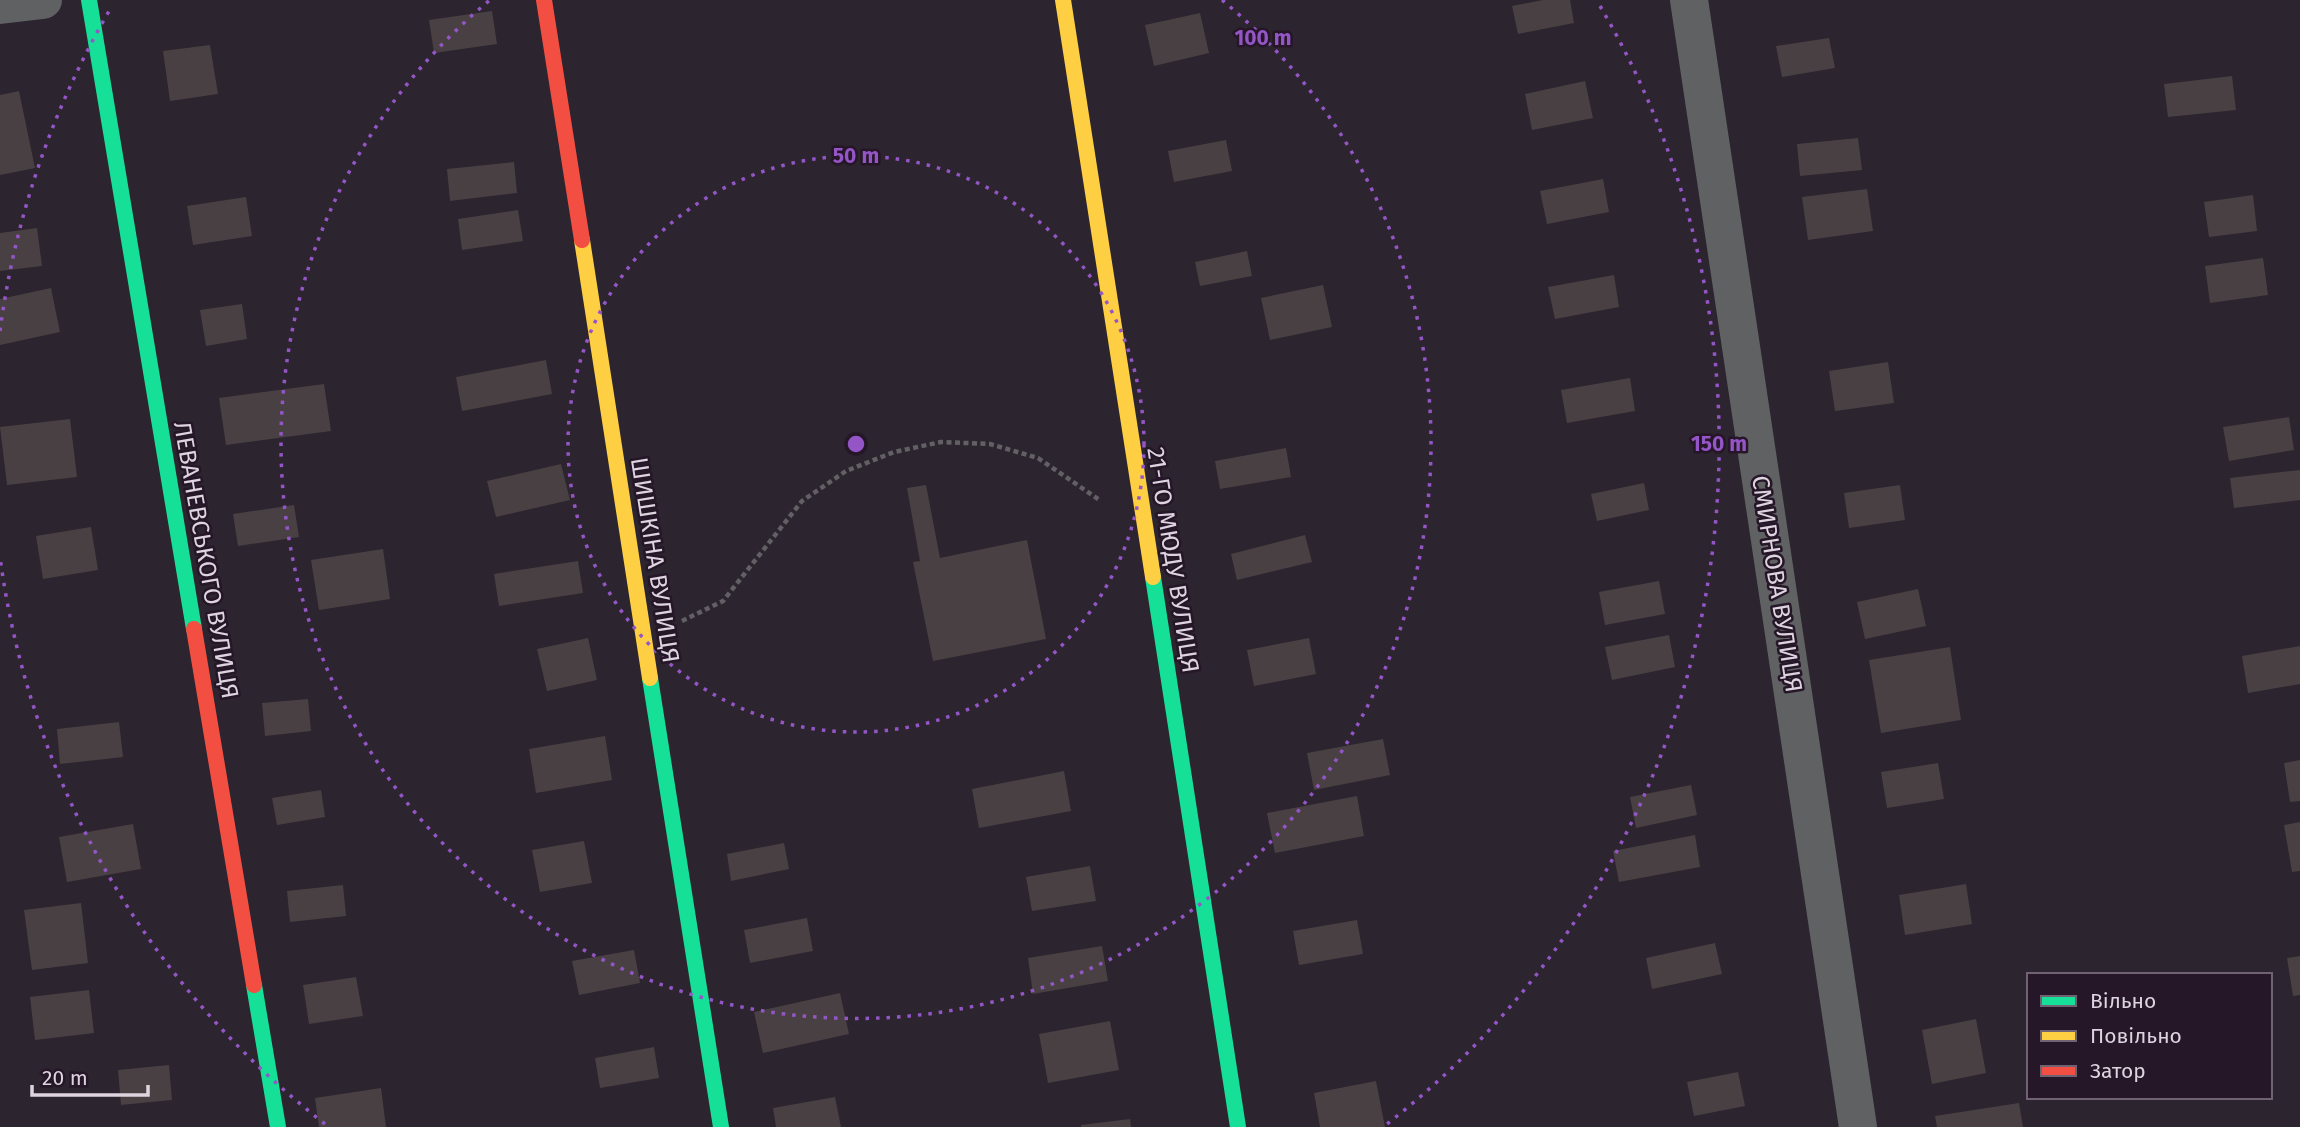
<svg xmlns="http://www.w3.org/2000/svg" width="2300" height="1127" viewBox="0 0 2300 1127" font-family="'Fira Sans',sans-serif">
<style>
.building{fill:#494043}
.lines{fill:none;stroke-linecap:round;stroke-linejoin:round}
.path{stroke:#626064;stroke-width:4.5;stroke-dasharray:5 3.5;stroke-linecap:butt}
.street{stroke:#5f6163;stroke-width:38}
.fast{stroke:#16e098;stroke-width:16}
.slow{stroke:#ffcf43;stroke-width:16}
.jam{stroke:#f24e42;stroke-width:16}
.ring{fill:none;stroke:#9456c7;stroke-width:3.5;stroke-dasharray:3.5 7}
.labels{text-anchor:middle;stroke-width:5;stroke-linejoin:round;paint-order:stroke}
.street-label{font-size:24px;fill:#ded4e0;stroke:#251628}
.centre{fill:#9456c7;stroke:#251628;stroke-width:3.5}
.ring-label{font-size:21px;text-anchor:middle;font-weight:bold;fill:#9456c7;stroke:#251628;stroke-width:5;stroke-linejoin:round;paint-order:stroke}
</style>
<rect width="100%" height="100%" fill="#2c242e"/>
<!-- building -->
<path class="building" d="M1543 0H1570L1574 23 1518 34 1512 6Z
M492 11 497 44 434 53 429 20Z
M1200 13 1209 53 1154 66 1145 25Z
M1829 38 1835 68 1782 77 1776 46Z
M210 45 218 94 170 101 163 51Z
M2232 76 2236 110 2168 117 2164 84Z
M1585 81 1593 118 1532 130 1525 94Z
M19 91 35 168 0 175V95Z
M1858 138 1862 170 1800 176 1797 144Z
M1226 140 1232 171 1174 182 1168 151Z
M514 162 517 193 450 201 447 169Z
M1603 179 1609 212 1547 224 1540 191Z
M1867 189 1873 231 1808 240 1802 197Z
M2253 195 2257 231 2209 237 2204 202Z
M246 197 252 236 193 245 187 206Z
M518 210 523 241 462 250 458 219Z
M37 228 42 266 0 271V233Z
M1247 251 1252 276 1200 286 1195 262Z
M2263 258 2268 295 2210 303 2205 266Z
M1614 275 1619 307 1555 319 1548 287Z
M1323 285 1332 327 1270 340 1261 298Z
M51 288 60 332 0 345V299Z
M242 304 247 339 206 346 200 310Z
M546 360 552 394 462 411 456 377Z
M1888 362 1894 403 1835 411 1829 371Z
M1630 378 1635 411 1567 423 1561 390Z
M324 384 331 431 226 445 219 398Z
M2289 417 2294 450 2229 461 2223 427Z
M70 419 77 477 7 485 0 427Z
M1286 448 1291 477 1220 489 1215 461Z
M561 464 570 500 496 517 487 481Z
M2300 470V500L2234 508 2230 478Z
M1644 483 1649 510 1597 521 1591 494Z
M926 485 940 558 1027 540 1046 639 933 661 913 562 920 561 907 488Z
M1900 485 1905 520 1849 528 1844 493Z
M294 505 299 537 238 546 233 514Z
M91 527 98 570 43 579 36 536Z
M1305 535 1312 562 1237 580 1231 554Z
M383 549 390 599 319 610 311 560Z
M578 561 583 593 499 606 494 574Z
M1659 581 1665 614 1605 625 1599 592Z
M1918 589 1926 626 1865 639 1857 602Z
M1669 635 1675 667 1612 680 1605 647Z
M588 638 597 680 547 691 537 649Z
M1309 638 1316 674 1254 686 1247 650Z
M2300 646V684L2248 693 2242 656Z
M1950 647 1961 720 1881 733 1869 660Z
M308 699 311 731 265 736 262 703Z
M119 722 123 757 60 764 57 729Z
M605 736 612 780 536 793 529 749Z
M1383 739 1390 775 1314 790 1307 753Z
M2300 760V801L2290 802 2284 763Z
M1938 763 1944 799 1887 808 1881 772Z
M1064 771 1071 811 979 828 972 789Z
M1691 785 1697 815 1636 828 1630 797Z
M321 790 325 817 277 825 272 798Z
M1357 796 1364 836 1275 853 1267 813Z
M2300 822V871L2292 872 2284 825Z
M133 824 141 869 67 882 59 837Z
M1695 835 1700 867 1619 882 1613 851Z
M584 841 592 883 540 892 532 850Z
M784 843 789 869 731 881 727 854Z
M1090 866 1096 901 1032 911 1026 877Z
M1966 884 1972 924 1905 935 1899 895Z
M343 885 346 916 290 922 287 891Z
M81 903 88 963 32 970 24 910Z
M807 918 813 951 750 963 744 930Z
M1357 920 1363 954 1299 965 1293 931Z
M1715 943 1722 974 1652 989 1646 958Z
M1102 946 1108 981 1033 994 1028 958Z
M634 950 640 983 579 995 572 961Z
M2300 956V995L2293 996 2287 958Z
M356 977 363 1016 309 1024 303 985Z
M89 990 94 1033 35 1040 30 997Z
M840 993 849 1034 763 1053 754 1012Z
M1976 1019 1986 1073 1932 1084 1922 1030Z
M1110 1021 1119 1070 1048 1083 1039 1034Z
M654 1047 659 1078 600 1088 595 1058Z
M169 1065 172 1100 121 1105 118 1070Z
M1738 1072 1745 1106 1694 1116 1687 1082Z
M1376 1081 1385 1127H1320L1314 1093Z
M381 1088 386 1127H319L315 1098Z
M835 1097 841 1127H776L773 1108Z
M2019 1103 2023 1127H1937L1935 1116Z
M1130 1119 1131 1127H1081V1125Z"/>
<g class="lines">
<!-- path -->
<path class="path" d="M682 621 723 601 802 501 846 471 894 452 941 442 990 444 1038 458 1101 501"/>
<!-- street -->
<path class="street" d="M1689 0 1858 1127
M0 5 43 0"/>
<!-- fast -->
<path class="fast" d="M89 0 194 629
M1153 577 1238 1127
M650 678 721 1127
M254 985 278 1127"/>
<!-- slow -->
<path class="slow" d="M1063 0 1153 577
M582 240 650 678"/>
<!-- jam -->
<path class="jam" d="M544 0 582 240
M194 629 254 985"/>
</g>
<!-- distance rings -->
<g class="ring">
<circle cx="856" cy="444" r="288"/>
<path d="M1222 0A575 575 0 1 1 490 0"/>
<path d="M325 1124A863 863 0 0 1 0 557M0 331A863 863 0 0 1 112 6M1600 6A863 863 0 0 1 1387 1124"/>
</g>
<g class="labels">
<!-- street labels -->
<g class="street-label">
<text transform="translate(206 560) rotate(80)" y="8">ЛЕВАНЕВСЬКОГО ВУЛИЦЯ</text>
<text transform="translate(655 560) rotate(81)" y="8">ШИШКІНА ВУЛИЦЯ</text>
<text transform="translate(1173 560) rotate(81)" y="8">21-ГО МЮДУ ВУЛИЦЯ</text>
<text transform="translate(1777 584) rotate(81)" y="8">СМИРНОВА ВУЛИЦЯ</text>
</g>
</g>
<circle cx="856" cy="444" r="10" class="centre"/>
<g class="ring-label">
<text x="1263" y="45">100 m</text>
<text x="856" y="163">50 m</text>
<text x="1719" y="451">150 m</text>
</g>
<!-- legend -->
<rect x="2027" y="973" width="245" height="126" fill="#251628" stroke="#6f6272" stroke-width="2"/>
<rect x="2041" y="996" width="35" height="10" fill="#16e098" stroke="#6f6272" stroke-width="2"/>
<text x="2090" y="1008" font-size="21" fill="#ded4e0">Вільно</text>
<rect x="2041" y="1031" width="35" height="10" fill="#ffcf43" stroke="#6f6272" stroke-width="2"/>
<text x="2090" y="1043" font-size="21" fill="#ded4e0">Повільно</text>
<rect x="2041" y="1066" width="35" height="10" fill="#f24e42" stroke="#6f6272" stroke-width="2"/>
<text x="2090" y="1078" font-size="21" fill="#ded4e0">Затор</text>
<!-- scale -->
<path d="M32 1085v10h116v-10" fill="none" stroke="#ded4e0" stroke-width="3.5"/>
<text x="42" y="1085" font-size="21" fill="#ded4e0" stroke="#251628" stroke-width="5" paint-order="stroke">20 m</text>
</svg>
